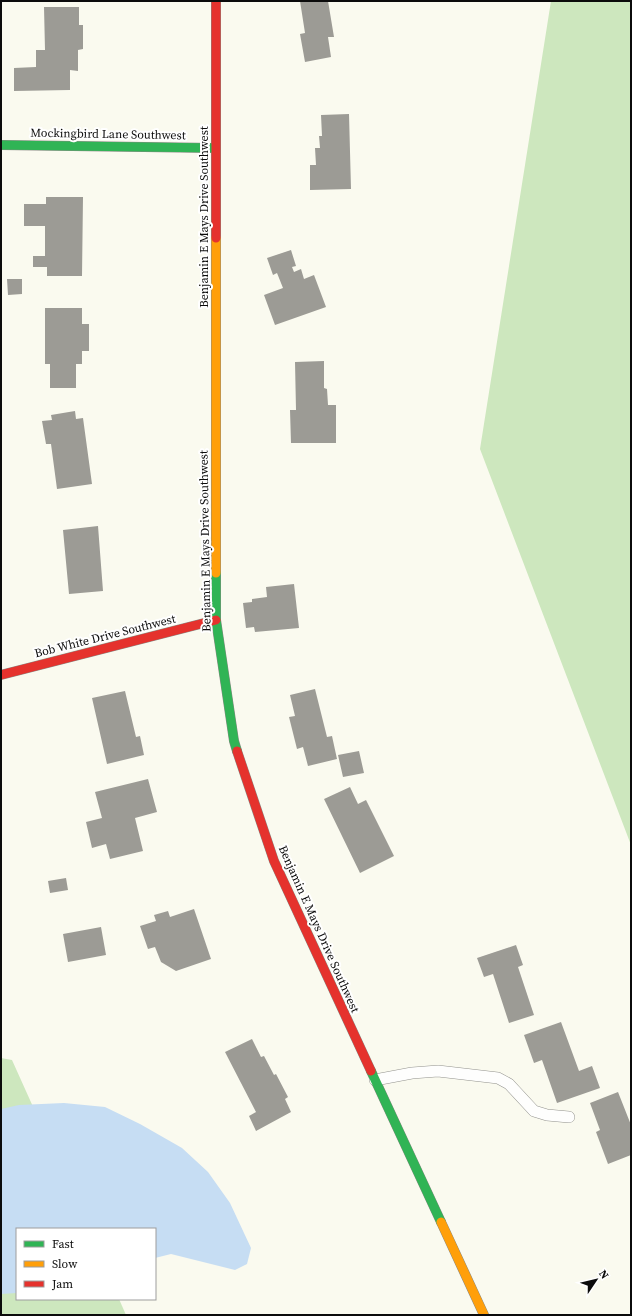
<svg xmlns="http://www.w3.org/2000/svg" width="632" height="1316" viewBox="0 0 632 1316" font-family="'Source Serif 4',serif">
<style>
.forest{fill:#cde7be}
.water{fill:#c6ddf3}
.building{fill:#9c9b95}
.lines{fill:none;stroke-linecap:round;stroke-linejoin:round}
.lane-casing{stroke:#93938e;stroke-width:12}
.fast-casing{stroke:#898984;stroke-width:10}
.slow-casing{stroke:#898984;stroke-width:10}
.jam-casing{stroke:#898984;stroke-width:10}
.lane{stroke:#fefefd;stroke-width:11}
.fast{stroke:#30b455;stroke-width:9}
.slow{stroke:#ff9f0a;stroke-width:9}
.jam{stroke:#e5322d;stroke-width:9}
.labels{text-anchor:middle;stroke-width:4;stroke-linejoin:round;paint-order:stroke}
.street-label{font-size:12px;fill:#0b0b0b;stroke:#fff}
</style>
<rect width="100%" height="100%" fill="#fafaef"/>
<!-- forest -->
<path class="forest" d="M551 1H631V845L480 449Z
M1 1058 12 1060 88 1229H17V1299H119L126 1315H1Z"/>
<!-- water -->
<path class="water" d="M64 1103 105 1107 140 1124 182 1148 208 1172 230 1203 251 1248 247 1264 235 1270 171 1254 155 1258V1229H17V1293L1 1294V1109L19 1105Z"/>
<!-- building -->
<path class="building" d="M300 1H328L334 37H328L331 57 305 62 300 34 305 33Z
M44 7H79V25H83V49L78 50V71L70 70V90L14 91V68L36 67V50H45Z
M349 114 351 189 310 190V165H316L315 148H320L319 136H322L321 115Z
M46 197H83L82 276H47V267H33V256H45V226H24V204H46Z
M291 250 296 266 292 267 294 272 301 269 304 279 314 275 326 307 275 325 264 295 283 288 277 273 273 275 267 258Z
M7 279H22V294L8 295Z
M45 308H82V324H89V351H82V364H76V388H50V364H45Z
M324 361V388L327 389 328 405H336V443H291L290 410H296L295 362Z
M75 411 76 419 83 418 92 484 57 489 51 444H46L42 421 52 420 51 415Z
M98 526 103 591 69 594 63 530Z
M294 584 299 628 255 632 254 627 246 628 243 603 252 602V599L267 597 266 587Z
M315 689 327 737 332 736 337 759 308 766 303 747 297 749 289 717 295 716 290 695Z
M125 691 136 737 140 736 144 755 107 764 92 698Z
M359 751 364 773 343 777 338 755Z
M148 779 157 812 135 818 143 851 110 859 106 844 92 848 86 822 102 818 95 792Z
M350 787 358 804 366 800 394 856 360 873 324 799Z
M66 878 68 890 50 893 48 881Z
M194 909 211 959 176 971 161 962 155 947 148 949 140 926 156 921 154 915 168 911 170 917Z
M101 927 106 955 68 962 63 934Z
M516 945 523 965 518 967 534 1015 509 1023 493 974 484 977 477 958Z
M561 1022 579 1071 592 1066 600 1088 557 1103 542 1060 534 1063 524 1035Z
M252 1039 261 1057 264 1056 274 1075 276 1074 288 1097 285 1099 291 1112 256 1131 249 1116 256 1112 225 1052Z
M618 1092 631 1125V1155L608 1164 596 1132 600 1130 590 1103Z"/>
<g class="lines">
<!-- lane casing -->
<g class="lane-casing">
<path id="lane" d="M375 1080 412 1073 438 1071 498 1078 509 1084 534 1111 547 1115 569 1117"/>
</g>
<!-- fast casing -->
<g class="fast-casing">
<path id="fast" d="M1 145 215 148
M216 573V620L234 741 237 751
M371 1071 441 1222"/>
</g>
<!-- slow casing -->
<g class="slow-casing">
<path id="slow" d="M216 238V573
M441 1222 484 1315"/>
</g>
<!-- jam casing -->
<g class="jam-casing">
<path id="jam" d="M216 1V238
M1 675 216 620
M237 751 274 861 371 1071"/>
</g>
<!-- lane -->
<use href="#lane" class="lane"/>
<!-- fast -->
<use href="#fast" class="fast"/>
<!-- slow -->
<use href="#slow" class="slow"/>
<!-- jam -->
<use href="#jam" class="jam"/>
</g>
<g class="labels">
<!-- street labels -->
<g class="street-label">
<text transform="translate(108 134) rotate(1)" y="4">Mockingbird Lane Southwest</text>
<text transform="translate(204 217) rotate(-90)" y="4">Benjamin E Mays Drive Southwest</text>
<text transform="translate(205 541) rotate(-91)" y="4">Benjamin E Mays Drive Southwest</text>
<text transform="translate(105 636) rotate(-14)" y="4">Bob White Drive Southwest</text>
<text transform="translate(319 929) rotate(66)" y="4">Benjamin E Mays Drive Southwest</text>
</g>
</g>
<!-- border -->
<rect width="632" height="1316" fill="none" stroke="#0b0b0b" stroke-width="4"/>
<!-- legend -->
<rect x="16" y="1228" width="140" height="72" fill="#ffffff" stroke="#9d9d9d"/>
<rect x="24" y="1241" width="20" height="6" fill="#30b455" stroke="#9d9d9d"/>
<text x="52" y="1248" font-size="12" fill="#0b0b0b">Fast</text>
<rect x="24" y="1261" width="20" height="6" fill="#ff9f0a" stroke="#9d9d9d"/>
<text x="52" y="1268" font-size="12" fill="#0b0b0b">Slow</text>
<rect x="24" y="1281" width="20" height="6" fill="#e5322d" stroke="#9d9d9d"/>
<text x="52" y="1288" font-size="12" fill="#0b0b0b">Jam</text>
<!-- north arrow -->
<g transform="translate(596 1280) rotate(55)" stroke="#ffffff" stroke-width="3" paint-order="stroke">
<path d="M0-3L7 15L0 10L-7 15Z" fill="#0b0b0b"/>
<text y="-6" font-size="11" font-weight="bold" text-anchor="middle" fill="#0b0b0b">N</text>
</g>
</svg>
